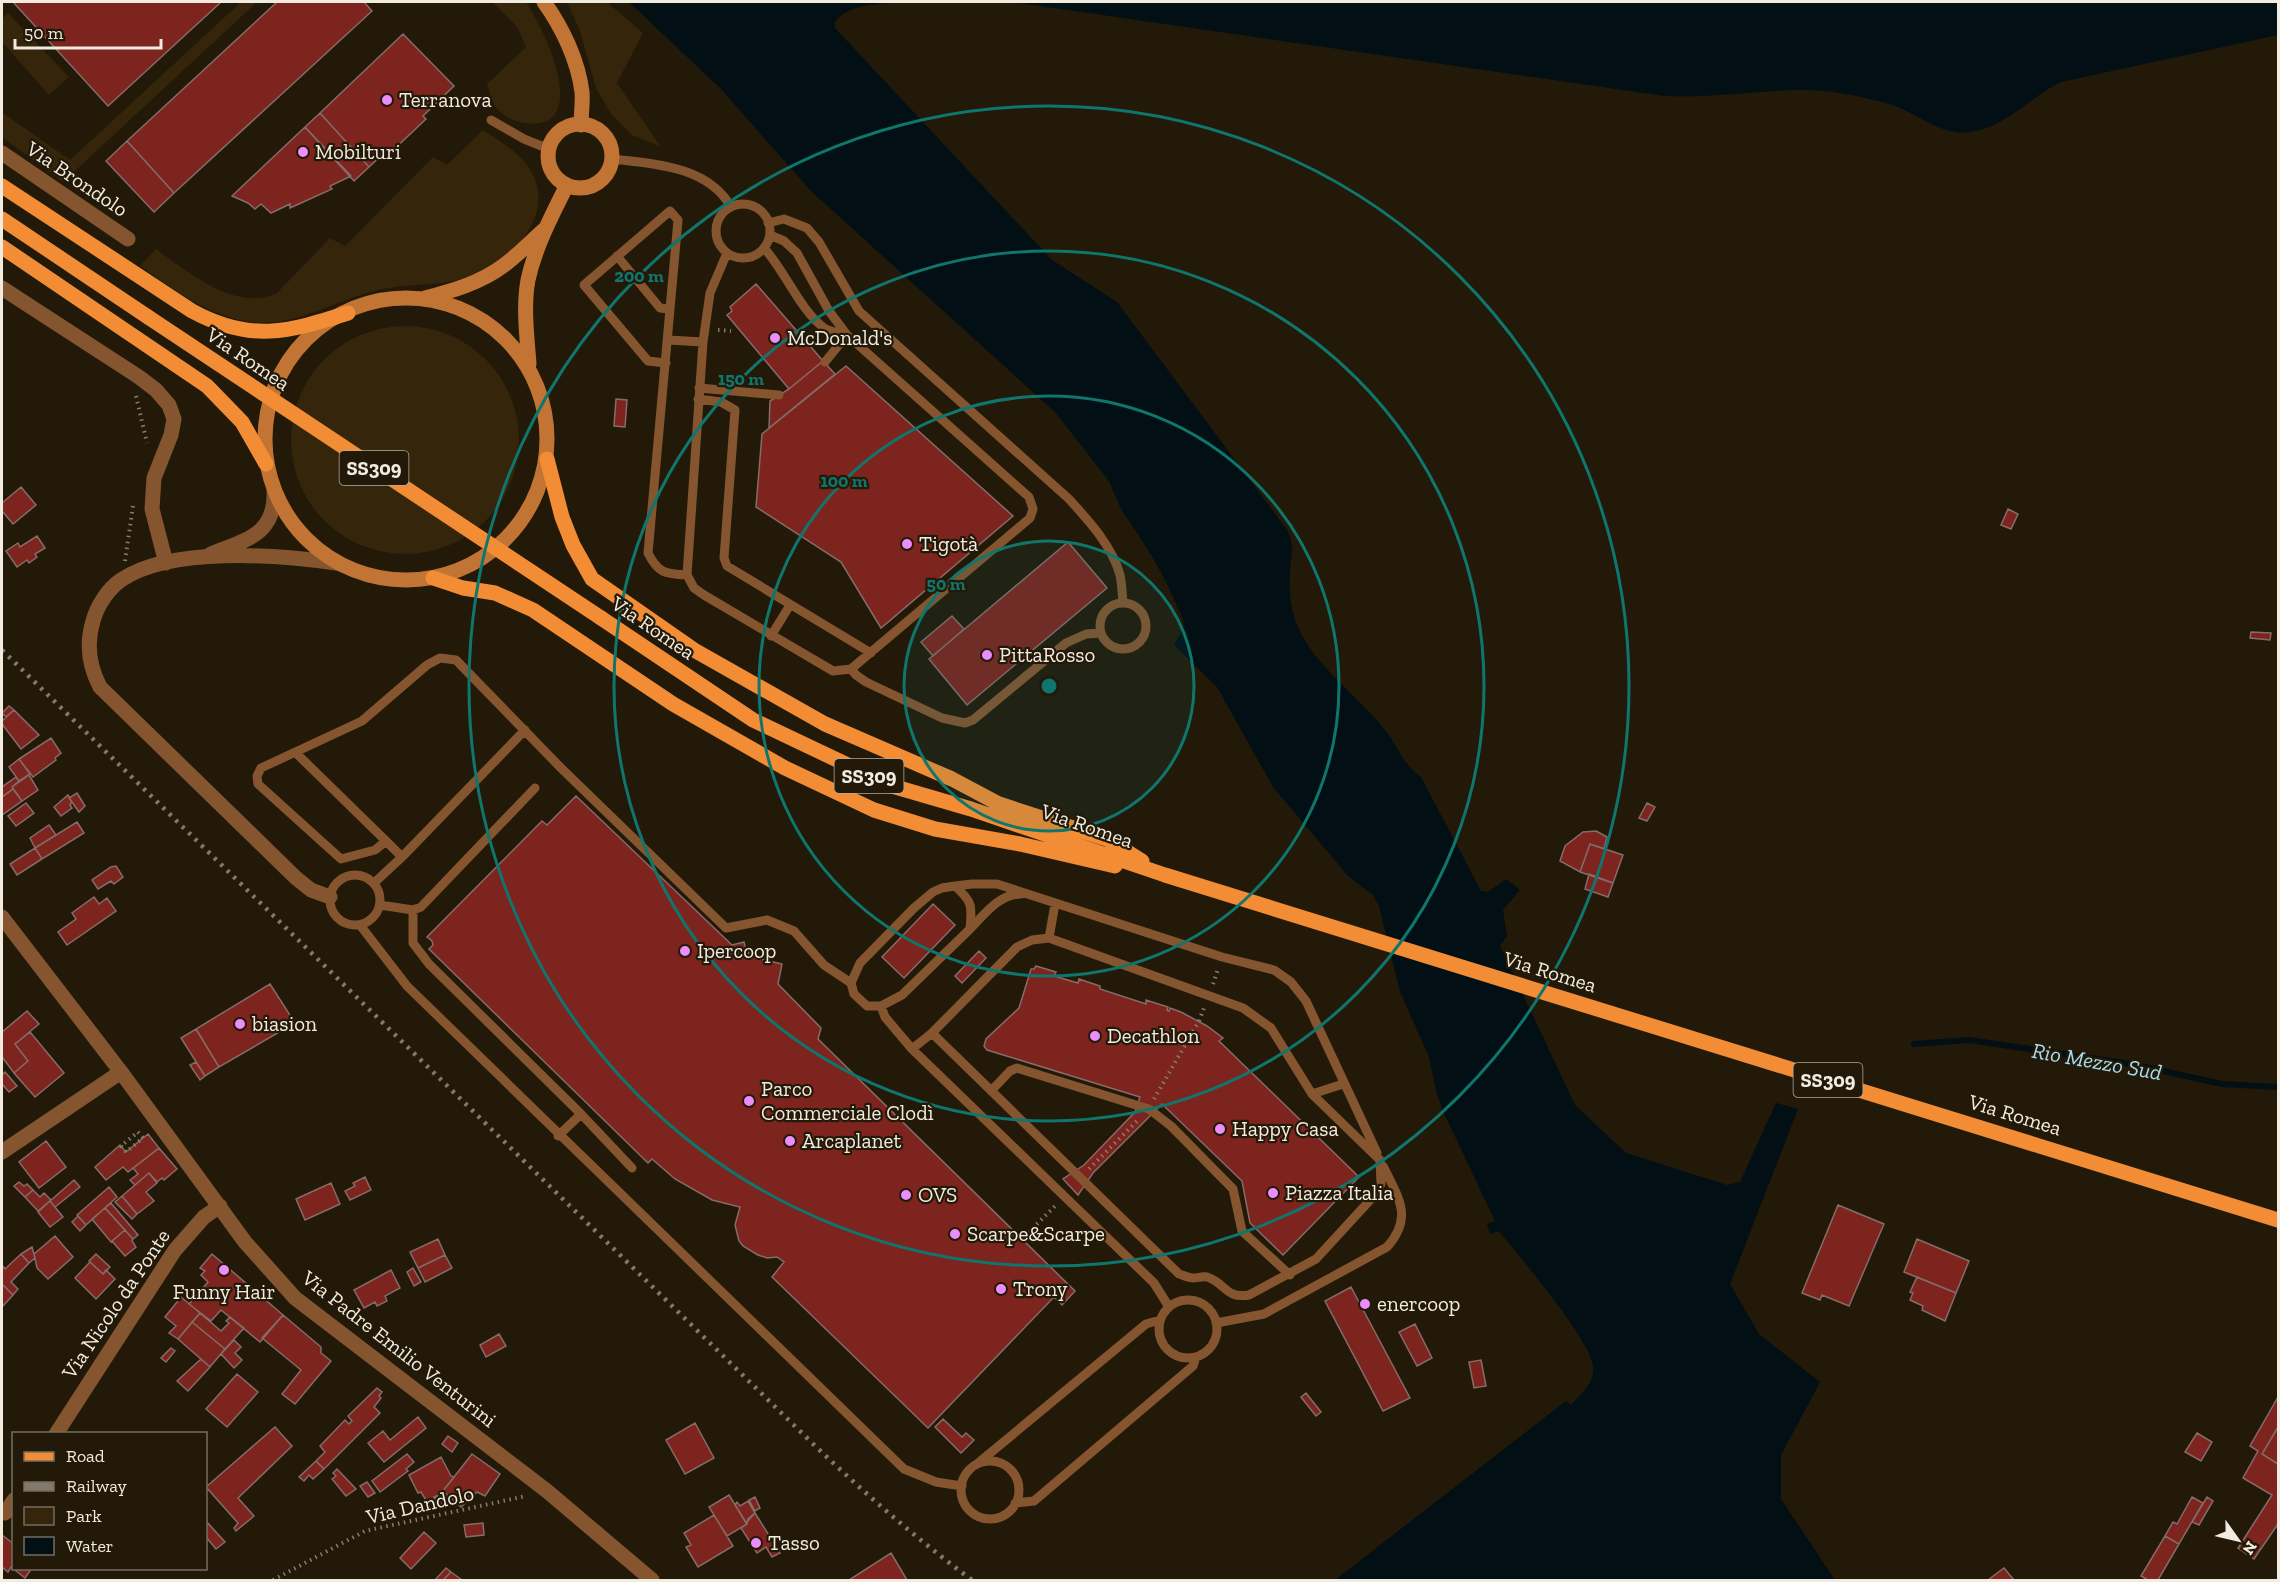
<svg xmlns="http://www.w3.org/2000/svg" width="2280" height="1582" viewBox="0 0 2280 1582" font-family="'Zilla Slab',serif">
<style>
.green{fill:#34250b}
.water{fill:#020f14}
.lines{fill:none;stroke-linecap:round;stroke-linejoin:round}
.stream{stroke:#020f14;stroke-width:6}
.building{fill:#7e241e;stroke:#856c68;stroke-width:1.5}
.path{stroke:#867d6f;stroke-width:4;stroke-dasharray:1.5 4.5;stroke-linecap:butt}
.lane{stroke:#85552f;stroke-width:9}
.street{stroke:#85552f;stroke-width:15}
.secondary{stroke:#c27434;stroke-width:15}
.primary{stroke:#f28d35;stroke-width:15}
.rail{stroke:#81796b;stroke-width:4.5;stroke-dasharray:3 6;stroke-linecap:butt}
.primary-bridge{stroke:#f28d35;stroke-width:15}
.ring{fill:none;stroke:#0f766e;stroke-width:3}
.poi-dot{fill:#eb8dfb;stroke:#231908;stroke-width:2}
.labels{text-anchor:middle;stroke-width:4.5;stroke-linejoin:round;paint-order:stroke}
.shield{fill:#231908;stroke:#b4ac9f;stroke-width:1.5}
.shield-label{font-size:20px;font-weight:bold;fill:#f2ebe0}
.poi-label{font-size:21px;fill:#f2ebe0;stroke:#231908;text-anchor:start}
.street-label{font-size:21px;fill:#f2ebe0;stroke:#231908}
.water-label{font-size:22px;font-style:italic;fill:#a7ddf1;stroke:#231908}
.centre{fill:#0f766e;stroke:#231908;stroke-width:3}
.ring-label{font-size:18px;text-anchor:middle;font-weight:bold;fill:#0f766e;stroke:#231908;stroke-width:4.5;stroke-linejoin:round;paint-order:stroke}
</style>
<rect width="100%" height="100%" fill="#231908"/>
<!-- green -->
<path class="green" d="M241 2H257L63 182 2 137V112L70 160Z
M492 2H526C541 25 566 76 559 105 553 131 517 126 501 113 493 106 490 94 487 84L526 47 518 28Z
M567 2H607L643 33 617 83 661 147 632 135 611 114 596 88 580 31Z
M8 13 69 77 49 95 2 42V19Z
M483 130C499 141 521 153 531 171 558 219 507 265 464 278 435 287 404 283 374 291 334 301 296 327 252 322 209 317 175 290 140 266L156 249C187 271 236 313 277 293L330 238 345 246 433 157 447 165Z
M291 440a114 114 0 1 1 228 0a114 114 0 1 1-228 0Z"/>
<!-- water -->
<path class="water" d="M629 2H897C876 5 848 4 835 22V28L1052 260 1117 302 1285 527C1297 546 1290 555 1290 575 1289 590 1290 602 1294 616 1306 660 1358 695 1385 730 1399 748 1401 762 1421 777L1481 891 1488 892 1506 879 1520 890 1503 910 1507 936 1500 946 1575 1105 1626 1153 1727 1185 1740 1182 1776 1103 1798 1109 1730 1284 1759 1334 1820 1382 1781 1455V1499L1835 1580H1335L1566 1401 1571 1405C1581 1394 1595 1383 1593 1366 1590 1339 1519 1256 1499 1231L1490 1234 1487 1224 1495 1221 1443 1111 1436 1091 1429 1057 1400 992 1379 906 1373 895 1348 876 1273 787 1217 687 1174 645 1184 627 1183 619 1167 584 1152 556 1121 509 1109 481 1055 412 812 192 721 89Z
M1012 2H2278V35L2061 82C2031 96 2005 128 1970 132 1939 136 1917 112 1889 104 1861 96 1828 89 1798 90 1753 91 1712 98 1665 96Z"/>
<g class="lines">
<!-- stream -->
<path class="stream" d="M1914 1044 1969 1040 2131 1064 2222 1084 2278 1087"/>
</g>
<!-- building -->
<path class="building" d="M13 2H219L220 3 108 106Z
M277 2H364L372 11 174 193 127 141Z
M403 34 454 86 423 116 426 119 386 157 383 154 369 167 320 113Z
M320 113 369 167 354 181 305 127Z
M305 127 351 176 330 186 332 189 290 208V204L271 213 261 204 255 209 248 203 232 196Z
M127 141 174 193 154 212 106 161Z
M756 284 823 361 789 389 727 315 732 311 730 307Z
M823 361 835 374 769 428 770 401 789 389Z
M846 366 1013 516 881 628 841 562 756 507 762 434Z
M616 399 627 400 625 427 614 426Z
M21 487 36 505 13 524 2 511V503Z
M2008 509 2018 514 2011 529 2001 525Z
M37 536 45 548 35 554 37 557 29 563 27 560 17 567 6 551 18 543 20 547Z
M1068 542 1107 588 967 705 929 659Z
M952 616 964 629 933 656 921 642Z
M2251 632 2271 633 2270 640 2250 638Z
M9 706 14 710 6 717 2 713Z
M14 710 39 735 21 749 2 724V721Z
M51 738 61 753 55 758 56 760 33 777 19 759Z
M19 759 30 774 19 781 9 767Z
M29 775 38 790 22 801 12 787Z
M16 777 19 781 12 787 13 789 2 797V787Z
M13 789 22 801 2 815V797Z
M77 793 85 806 79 812 69 798Z
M68 795 72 802 70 805 72 808 61 816 54 807Z
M576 796 732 945 744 942 746 950 753 957 782 964 778 984 821 1028 818 1039 1075 1291 1062 1305 1054 1297 928 1428 772 1277 784 1262 777 1257 767 1258 758 1255 743 1246 739 1241 735 1225 740 1207 712 1200 675 1179 652 1159 648 1163 429 949 433 945 432 941 427 937 542 821 547 825Z
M26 803 34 813 16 826 8 816Z
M1647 803 1655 807 1647 821 1639 818Z
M77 822 84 833 42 859 35 848Z
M49 825 56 835 35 848 30 838Z
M1596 831 1607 837 1604 849 1590 844 1580 872 1560 861 1565 846 1583 832Z
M1590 844 1623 855 1613 883 1580 872Z
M35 848 42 859 17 875 10 864Z
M116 866 123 877 114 884 111 881 98 889 92 880 111 867Z
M1589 874 1613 883 1608 897 1585 889Z
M94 897 99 904 107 898 116 911 67 945 58 932 76 919 72 913Z
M933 904 955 925 904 978 882 957Z
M979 951 986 958 962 983 955 976Z
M1036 966 1056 972 1054 976 1078 983 1079 979 1100 986V989L1146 1004V1000L1168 1007 1167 1010 1169 1011 1170 1008 1181 1012 1207 1026 1223 1038 1219 1041 1359 1177 1283 1255 1250 1223 1242 1181 1162 1104 1093 1173 1078 1195 1063 1179 1084 1165 1135 1112 1140 1097 987 1050 984 1046 986 1039 1019 1008 1031 969H1034Z
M270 984 295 1023 219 1067 196 1029Z
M27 1011 39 1024 15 1044 28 1061 14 1073 2 1057V1032Z
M196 1029 219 1067 205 1076 181 1038Z
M30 1032 64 1073 35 1097 14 1073 28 1061 15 1044Z
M196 1062 205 1076 200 1080 190 1065Z
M5 1072 17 1086 9 1092 2 1084V1075Z
M148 1134 159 1148 128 1172 123 1167 106 1180 95 1167 120 1145 126 1152Z
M46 1141 66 1167 39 1188 19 1162Z
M159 1148 177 1169 164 1180 162 1178 157 1182 149 1173 135 1185 130 1180 138 1174 133 1168Z
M149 1173 157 1183 146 1192 154 1201 137 1214 122 1196Z
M365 1177 371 1190 350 1200 345 1191 355 1186 353 1183Z
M74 1180 80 1187 55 1207 50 1201Z
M19 1182 24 1186 27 1184 33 1190 25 1197 14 1186Z
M331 1183 340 1204 305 1220 296 1199Z
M109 1187 117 1197 86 1225 77 1215Z
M33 1190 40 1197 44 1193 51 1200 38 1211 25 1197Z
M122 1196 137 1214 132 1219 115 1202Z
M50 1201 63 1217 50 1227 38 1212Z
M111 1203 138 1235 133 1239 105 1208Z
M1838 1205 1884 1224 1849 1306 1822 1295 1820 1300 1802 1293Z
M105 1208 125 1230 111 1242 92 1219Z
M78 1216 86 1225 80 1231 72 1222Z
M125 1230 133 1239 132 1241 136 1247 125 1256 112 1241Z
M55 1236 73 1257 48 1279 37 1268 34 1254Z
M438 1239 445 1255 418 1268 410 1252Z
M1917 1239 1969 1261 1956 1293 1904 1272Z
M32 1247 35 1258 29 1263 21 1254Z
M21 1254 29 1263 11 1282 18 1289 13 1295 2 1284V1265L5 1269Z
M96 1254 110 1267 103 1274 89 1261Z
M212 1254 283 1315 260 1342 221 1310 211 1321 189 1304 208 1282 201 1275 205 1271 200 1268Z
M445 1255 452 1268 425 1282 418 1268Z
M90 1262 103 1274 106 1270 115 1279 96 1299 75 1278Z
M413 1268 421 1282 414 1286 407 1272Z
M391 1270 400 1288 385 1296 387 1301 377 1306 375 1302 364 1308 354 1290Z
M1917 1277 1956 1293 1945 1321 1922 1310 1923 1306 1910 1300 1913 1293 1910 1292Z
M2 1284 13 1295 2 1307Z
M1351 1287 1410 1398 1383 1411 1325 1301Z
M181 1297 200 1313 178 1339 169 1333 176 1326 165 1317Z
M200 1313 221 1331 229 1323 226 1321 230 1317 244 1328 225 1349 192 1322Z
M283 1315 321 1347V1353L331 1361 295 1404 282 1394 301 1370 262 1338Z
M192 1322 225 1349 210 1367 178 1339Z
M1415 1324 1432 1358 1417 1366 1399 1332Z
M499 1334 506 1346 486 1357 480 1345Z
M234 1340 241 1347 235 1353 242 1360 234 1368 221 1354Z
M171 1348 175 1351 166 1362 161 1358Z
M201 1359 210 1367 188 1391 177 1381Z
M1481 1360 1486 1386 1474 1388 1469 1362Z
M237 1374 258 1392 227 1427 206 1409Z
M377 1388 382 1392 379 1396 381 1398 374 1407 380 1413 324 1469 316 1461 325 1452 320 1446 345 1420 349 1424 352 1421 348 1416Z
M1306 1393 1321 1412 1316 1416 1301 1397Z
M2278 1397V1427L2262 1454 2278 1464V1524L2254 1559 2238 1548 2272 1495 2243 1478 2258 1451 2250 1446Z
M418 1417 426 1428 384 1462 368 1443 383 1431 390 1440Z
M943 1419 962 1437 966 1433 974 1440 961 1453 935 1427Z
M695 1423 714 1458 685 1474 666 1440Z
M275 1427 292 1446 238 1498 254 1516 236 1531 234 1528 238 1523 206 1487Z
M2278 1427V1464L2262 1454Z
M2197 1433 2212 1442 2201 1461 2185 1452Z
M448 1436 458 1443 452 1452 442 1444Z
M407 1454 414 1462 406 1469 408 1471 380 1492 372 1481Z
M472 1454 500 1474 485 1496 477 1492 461 1507 443 1491Z
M441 1457 451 1476 454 1477 443 1491 445 1493 427 1502 421 1492 418 1493 409 1475Z
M316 1461 324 1469 313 1479 309 1475 304 1481 299 1477Z
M337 1469 356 1489 346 1496 332 1479 336 1476 333 1473Z
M367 1482 375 1493 368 1497 360 1486Z
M445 1493 451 1498 439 1506 434 1497Z
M729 1495 747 1524 727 1536 709 1507Z
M755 1497 760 1508 755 1511 749 1500Z
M2192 1497 2203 1503 2179 1544 2165 1536 2173 1522 2177 1524Z
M2207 1497 2213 1501 2199 1525 2192 1522Z
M748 1501 755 1513 746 1523 735 1505 737 1502 740 1506Z
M755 1513 780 1553 772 1557 766 1547 757 1553 741 1528 747 1524 748 1519Z
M714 1515 733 1546 698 1567 686 1547 691 1545 684 1533Z
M206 1521 225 1542 216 1549 206 1537Z
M483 1523 484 1535 466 1537 464 1525Z
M424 1532 436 1543 411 1569 400 1558Z
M2 1535 14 1544V1568H32L25 1578 11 1567 8 1572 2 1567Z
M2165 1536 2179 1544 2158 1580H2148L2141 1576Z
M891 1553 907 1580H849Z
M446 1568 451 1572 443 1580H435Z
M2004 1568 2014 1580H1988Z
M451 1572 462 1580H443Z"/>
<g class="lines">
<!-- path -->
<path class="path" d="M718 330 731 331
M136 396 147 443
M125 561 133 506
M1213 984 1218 969
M1154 1099 1199 1021 1204 1008
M138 1132 143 1138 126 1152 121 1146Z
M1089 1169 1139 1119
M1024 1237 1056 1205
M273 1580 365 1531 526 1496"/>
<!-- lane -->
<path class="lane" d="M491 120 524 139 549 149
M612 159C655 164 708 166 731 207
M716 231a27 27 0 1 1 54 0a27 27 0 1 1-54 0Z
M768 223 784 219 807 228 819 242 859 311 1069 499C1089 521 1112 546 1120 575 1122 584 1122 594 1123 603
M764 248C785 271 800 310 824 328 830 332 840 333 847 335L825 362
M727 253 710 293 703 342 687 575 694 588 704 595 833 671 851 669 1030 518 1033 509 1029 497 847 335 829 311 797 253 784 241 770 235
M617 256 660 308 669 309
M668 340 703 342
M666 363 648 361 584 285 670 211 678 220 648 553C658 573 665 574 687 575
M699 388 779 395
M698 399 721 402 735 410 724 558 727 566 871 653
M1100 626a23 23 0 1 1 46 0a23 23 0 1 1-46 0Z
M771 636 790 605
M851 669 856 675 866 682 942 718 965 723 973 720 1066 643 1086 634 1101 633
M296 753 386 841
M402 857 386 841 375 850 341 859 258 784 257 776 261 768 362 721 427 665 440 658 456 660 561 768 726 928 767 920 794 931 824 965 851 983
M330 900a25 25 0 1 1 50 0a25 25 0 1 1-50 0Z
M374 883 402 857 525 730
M955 886 972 884H997L1222 957 1274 970 1291 982 1306 1001 1377 1153
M955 886C973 902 972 906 970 929L902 995 881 1006H867L854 994 851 983 860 963 914 908 933 892 942 888Z
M380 905 413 910 421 907 535 788
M413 910V943L429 964 581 1114 558 1136
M360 925 407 986 904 1469 936 1482 962 1486
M970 929C985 914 999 894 1021 894
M1049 938 1055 904
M881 1006 885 1017 912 1049 1154 1283 1169 1307
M912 1049 932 1033 1017 947 1032 940 1049 938 1243 1008 1271 1028 1312 1094 1380 1160 1381 1184 1372 1198 1316 1259 1249 1295C1225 1299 1226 1283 1207 1277 1202 1276 1198 1278 1193 1278 1188 1278 1183 1275 1179 1274L932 1033
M991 1091 1010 1071 1017 1068 1149 1109 1171 1126 1233 1189 1242 1231 1290 1275
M1312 1094 1343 1084
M581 1114 632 1168
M1159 1329a29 29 0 1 1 58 0a29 29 0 1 1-58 0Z
M1216 1323 1264 1314 1387 1247C1414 1217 1398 1197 1383 1166
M961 1490a29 29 0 1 1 58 0a29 29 0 1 1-58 0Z
M977 1464 1146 1324 1160 1320
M1015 1503 1034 1501 1193 1366 1196 1357"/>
<!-- street -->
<path class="street" d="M2 153 128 239
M2 288 139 377 156 390 169 405 174 419 171 435 154 478 152 509 166 563
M211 554C245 540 276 535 274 491
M330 897 311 890 296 878 100 687C89 666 86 644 93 621 97 606 108 589 121 580 171 546 278 555 336 563
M2 917 121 1072 245 1242 295 1298 547 1491 652 1580
M2 1152 121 1072
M56 1434 175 1250 204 1217 220 1206
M5 1513 14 1500"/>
<!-- secondary -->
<path class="secondary" d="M544 2C562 27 578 60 582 92 583 102 581 114 581 125
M548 156a32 32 0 1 1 64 0a32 32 0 1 1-64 0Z
M425 298C452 291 480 283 503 266 518 255 531 241 545 229
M265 439a141 141 0 1 1 282 0a141 141 0 1 1-282 0Z
M529 364C527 336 523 307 528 280 535 247 552 215 567 185"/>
<!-- primary -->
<path class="primary" d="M2 186 192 311C251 343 288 332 348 313
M2 219 148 317
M2 247 207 386 242 422 266 464
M547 459 562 517 573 545 592 579 694 650 825 724 952 779 999 804 1107 839 1142 861
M433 578 463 588 495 593 533 610 673 704 785 768 874 810 935 829 1020 844 1115 866
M601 618 753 720 892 786 971 809 1165 875 2278 1220"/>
<!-- rail -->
<path class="rail" d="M2 650 809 1440C861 1490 914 1537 972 1580"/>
<!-- primary-bridge -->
<path class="primary-bridge" d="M148 317 601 618"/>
</g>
<!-- distance rings -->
<circle cx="1049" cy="686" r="145" fill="#0f766e" fill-opacity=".12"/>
<g class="ring">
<circle cx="1049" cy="686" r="145"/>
<circle cx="1049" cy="686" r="290"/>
<circle cx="1049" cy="686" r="435"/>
<circle cx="1049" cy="686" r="580"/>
</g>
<!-- markers -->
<g class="poi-dot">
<circle cx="387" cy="100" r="6"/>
<circle cx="303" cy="152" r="6"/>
<circle cx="775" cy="338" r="6"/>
<circle cx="907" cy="544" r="6"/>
<circle cx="987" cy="655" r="6"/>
<circle cx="685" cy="951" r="6"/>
<circle cx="240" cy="1024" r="6"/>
<circle cx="1095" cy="1036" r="6"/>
<circle cx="749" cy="1101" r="6"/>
<circle cx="1220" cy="1129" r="6"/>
<circle cx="790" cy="1141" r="6"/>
<circle cx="1273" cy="1193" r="6"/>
<circle cx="906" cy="1195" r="6"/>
<circle cx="955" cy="1234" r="6"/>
<circle cx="224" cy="1270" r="6"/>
<circle cx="1001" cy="1289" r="6"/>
<circle cx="1365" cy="1304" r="6"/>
<circle cx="756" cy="1543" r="6"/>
</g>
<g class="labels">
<!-- shield labels -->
<g class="shield">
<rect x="339.5" y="451" width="69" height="34" rx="4.5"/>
<rect x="834.5" y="759" width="69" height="34" rx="4.5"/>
<rect x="1793.5" y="1063" width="69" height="34" rx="4.5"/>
</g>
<g class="shield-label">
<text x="374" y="475">SS309</text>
<text x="869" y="783">SS309</text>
<text x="1828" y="1087">SS309</text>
</g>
<!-- poi labels -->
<g class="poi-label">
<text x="399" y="107">Terranova</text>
<text x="315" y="159">Mobilturi</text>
<text x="787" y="345">McDonald's</text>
<text x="919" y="551">Tigotà</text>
<text x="999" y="662">PittaRosso</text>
<text x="697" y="958">Ipercoop</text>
<text x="252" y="1031">biasion</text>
<text x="1107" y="1043">Decathlon</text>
<text x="761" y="1096">Parco<tspan x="761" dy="24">Commerciale Clodì</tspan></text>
<text x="1232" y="1136">Happy Casa</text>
<text x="802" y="1148">Arcaplanet</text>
<text x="1285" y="1200">Piazza Italia</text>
<text x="918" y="1202">OVS</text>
<text x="967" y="1241">Scarpe&amp;Scarpe</text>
<text x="1013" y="1296">Trony</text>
<text x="224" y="1299" text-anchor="middle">Funny Hair</text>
<text x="1377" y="1311">enercoop</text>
<text x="768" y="1550">Tasso</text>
</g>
<!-- street labels -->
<g class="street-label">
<text transform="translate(77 179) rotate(34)" y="7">Via Brondolo</text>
<text transform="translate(248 359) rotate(34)" y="7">Via Romea</text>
<text transform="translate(653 628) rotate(34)" y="7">Via Romea</text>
<text transform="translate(1087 826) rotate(19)" y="7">Via Romea</text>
<text transform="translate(1550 972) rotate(17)" y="7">Via Romea</text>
<text transform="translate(2015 1115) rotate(17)" y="7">Via Romea</text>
<text transform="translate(116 1304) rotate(-56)" y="7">Via Nicolo da Ponte</text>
<text transform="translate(399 1349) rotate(38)" y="7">Via Padre Emilio Venturini</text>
<text transform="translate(420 1505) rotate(-13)" y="7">Via Dandolo</text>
</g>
<!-- water labels -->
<g class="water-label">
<text transform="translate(2097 1061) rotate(10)" y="8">Rio Mezzo Sud</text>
</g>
</g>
<circle cx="1049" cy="686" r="9" class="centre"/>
<g class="ring-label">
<text x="639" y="282">200 m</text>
<text x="741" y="385">150 m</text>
<text x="844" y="487">100 m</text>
<text x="946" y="590">50 m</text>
</g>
<!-- border -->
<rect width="2280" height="1582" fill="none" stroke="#f2ebe0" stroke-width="6"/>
<!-- legend -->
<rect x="12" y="1432" width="195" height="138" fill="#231908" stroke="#766d5e" stroke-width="1.5"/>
<rect x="24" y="1452" width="30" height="9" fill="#f28d35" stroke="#766d5e" stroke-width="1.5"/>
<text x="66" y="1462" font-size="18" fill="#f2ebe0">Road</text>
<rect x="24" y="1482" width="30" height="9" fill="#81796b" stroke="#766d5e" stroke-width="1.5"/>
<text x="66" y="1492" font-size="18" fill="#f2ebe0">Railway</text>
<rect x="24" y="1507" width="30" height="18" fill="#34250b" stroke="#766d5e" stroke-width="1.5"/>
<text x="66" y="1522" font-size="18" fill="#f2ebe0">Park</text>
<rect x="24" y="1537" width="30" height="18" fill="#020f14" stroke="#766d5e" stroke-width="1.5"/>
<text x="66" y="1552" font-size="18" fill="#f2ebe0">Water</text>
<!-- north arrow -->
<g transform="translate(2238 1540) rotate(124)" stroke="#231908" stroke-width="4.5" paint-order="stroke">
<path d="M0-4.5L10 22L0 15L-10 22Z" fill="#f2ebe0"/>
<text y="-9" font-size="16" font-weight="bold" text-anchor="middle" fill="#f2ebe0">N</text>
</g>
<!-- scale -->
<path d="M15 39v9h146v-9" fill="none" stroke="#f2ebe0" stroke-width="3"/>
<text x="24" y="39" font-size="18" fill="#f2ebe0" stroke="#231908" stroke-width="4.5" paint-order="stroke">50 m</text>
</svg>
